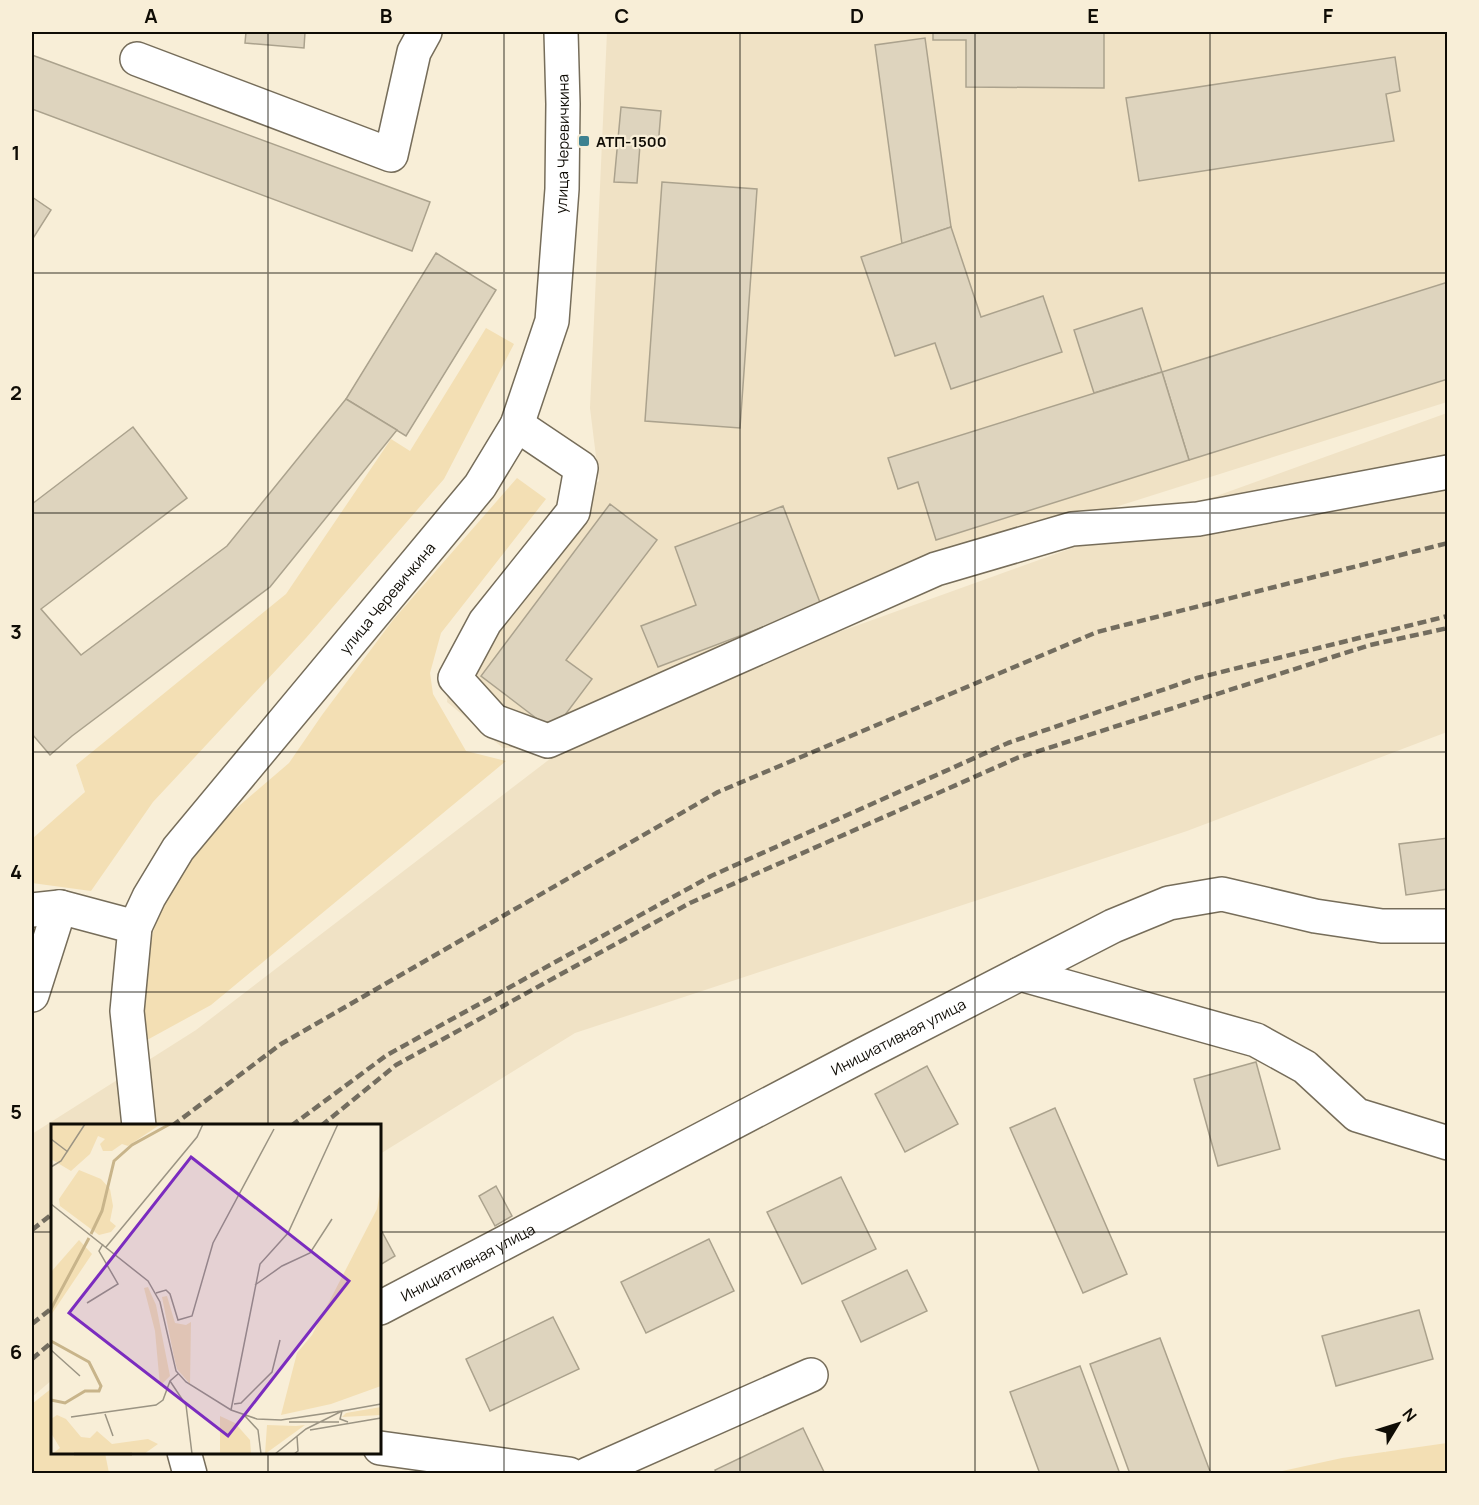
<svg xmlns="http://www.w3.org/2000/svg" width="1479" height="1505" font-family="Manrope,sans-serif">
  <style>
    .built { fill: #f0e2c5 }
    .green { fill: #f3dfb4 }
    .building { fill: #ded4be; stroke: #aba28d; stroke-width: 1.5 }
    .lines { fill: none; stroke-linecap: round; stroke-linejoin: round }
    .minor-casing { stroke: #766d5a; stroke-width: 36 }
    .minor { stroke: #fff; stroke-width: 33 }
    .rail { stroke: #736d5f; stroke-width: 4.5; stroke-dasharray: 9 4.5; stroke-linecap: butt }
    .grid { fill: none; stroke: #0f0c05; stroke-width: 1.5; stroke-opacity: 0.55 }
    .poi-dot { fill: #3d8190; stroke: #f8eed7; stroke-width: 2 }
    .labels { text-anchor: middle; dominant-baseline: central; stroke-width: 4.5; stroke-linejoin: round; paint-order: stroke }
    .poi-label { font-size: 15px; font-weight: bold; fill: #0f0c05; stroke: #f8eed7; text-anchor: start }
    .street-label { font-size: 15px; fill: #0f0c05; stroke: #f8eed7 }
    .inset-river { fill: none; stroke: #c8b48a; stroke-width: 3 }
    .inset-road { fill: none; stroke: #9b9483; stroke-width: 1.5 }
    .view { fill: #7b2cbf; fill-opacity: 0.15; stroke: #7b2cbf; stroke-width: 3 }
    .inset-edge { fill: none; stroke: #0f0c05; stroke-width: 3 }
    .neatline { fill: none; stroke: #0f0c05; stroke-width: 2 }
    .grid-label { font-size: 20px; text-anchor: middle; font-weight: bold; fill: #0f0c05 }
  </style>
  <rect width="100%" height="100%" fill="#f8eed7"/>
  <!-- built -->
  <g class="built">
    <path d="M607,32H1447V402L1008,541L557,745L503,748L447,702L451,653L562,513L599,481L590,408Z"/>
    <path d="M1447,413V732L1187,831L575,1033L380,1154V1126H52V1380L32,1397V1134L196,1030L606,716Z"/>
  </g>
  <!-- green -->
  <g class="green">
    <path d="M486,328L514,344L444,479L306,638L153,802L91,891L32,883V839L85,792L76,765L286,594L391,439L410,451Z"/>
    <path d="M517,478L546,499L441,633L430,673L433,694L466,751L506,761L211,1005L136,1046L146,954L165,896L218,824L289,763L322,715L393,620Z"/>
    <path d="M52,1388V1452L105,1453L109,1473H32V1404Z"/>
    <path d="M1447,1443V1473H1273L1342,1458Z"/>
  </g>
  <!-- building -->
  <g class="building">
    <path d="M246,32H305L304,48L245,43Z"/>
    <path d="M933,32H1104V88L966,87V40H933Z"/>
    <path d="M925,38L951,227L902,244L875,45Z"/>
    <path d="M32,55L430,202L412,251L32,109Z"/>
    <path d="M1395,57L1400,91L1386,94L1394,141L1139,181L1126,98Z"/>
    <path d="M621,107L661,111L658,147L640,145L637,183L614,182Z"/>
    <path d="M662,182L757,189L740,428L645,421Z"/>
    <path d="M32,197L51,210L32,240Z"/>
    <path d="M951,227L981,317L1043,296L1062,352L951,389L935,343L895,356L861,257Z"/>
    <path d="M436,253L496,290L406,436L346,399Z"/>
    <path d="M1448,282V379L1189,460L1162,372Z"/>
    <path d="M1142,308L1162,372L1094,393L1074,330Z"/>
    <path d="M1162,372L1189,460L936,540L918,482L898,489L888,458Z"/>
    <path d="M346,399L397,430L270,587L72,736L50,755L32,734V504L133,427L187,498L41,609L81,655L227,546Z"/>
    <path d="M610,504L657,540L566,660L592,679L553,731L481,676Z"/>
    <path d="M783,506L821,605L658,667L641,626L696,605L675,547Z"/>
    <path d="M1448,838V889L1406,895L1399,844Z"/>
    <path d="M1256,1062L1280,1149L1218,1166L1194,1079Z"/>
    <path d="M927,1066L958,1124L905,1152L875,1094Z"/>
    <path d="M1055,1108L1127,1274L1083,1293L1010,1128Z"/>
    <path d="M841,1177L876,1249L802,1284L767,1212Z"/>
    <path d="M496,1186L512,1216L495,1226L479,1196Z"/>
    <path d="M380,1228L395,1256L380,1265Z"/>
    <path d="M709,1239L734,1291L646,1333L621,1282Z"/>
    <path d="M907,1270L927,1311L861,1342L842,1301Z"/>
    <path d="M1419,1310L1433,1359L1336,1386L1322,1336Z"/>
    <path d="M553,1317L579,1369L490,1411L466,1359Z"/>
    <path d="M1160,1338L1211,1474H1130L1090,1364Z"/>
    <path d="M1080,1366L1120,1474H1040L1010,1392Z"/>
    <path d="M803,1428L825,1474H717L715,1470Z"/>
  </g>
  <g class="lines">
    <defs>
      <g id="minor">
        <path d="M137,59L391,155L414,52L425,32"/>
        <path d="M517,425L581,468L573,512L485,622L455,678L494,721L548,741L936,569L1072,529L1198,519L1448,472"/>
        <path d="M32,910L60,907L135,927"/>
        <path d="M1020,974L1256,1040L1305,1067L1357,1115L1448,1143"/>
        <path d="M32,995L60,907"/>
        <path id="s1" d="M139,1126L127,1011L135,927L149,897L178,849L480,486L517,425L552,321L562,189L563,104L561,32"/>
        <path id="s2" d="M380,1308L864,1054L1113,926L1169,903L1222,894L1315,916L1382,926H1448"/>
        <path d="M380,1448L569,1474"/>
        <path d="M184,1452L190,1474"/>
        <path d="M588,1474L811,1375"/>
      </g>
    </defs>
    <!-- minor casing -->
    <use href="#minor" class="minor-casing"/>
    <!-- minor -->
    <use href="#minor" class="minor"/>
    <!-- rail -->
    <g class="rail">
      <path d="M172,1126L281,1044L718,792L1097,632L1448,543"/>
      <path d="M291,1126L387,1055L711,876L1008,743L1197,678L1448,616"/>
      <path d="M321,1126L396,1065L690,903L1017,758L1370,645L1448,628"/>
      <path d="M32,1230L52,1214"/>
      <path d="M32,1324L52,1308"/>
      <path d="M32,1359L52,1342"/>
    </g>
  </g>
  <!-- grid -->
  <path class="grid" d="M268,32V1126M504,32V1474M740,32V1474M975,32V1474M1210,32V1474M32,273H1448M32,513H1448M32,752H1448M32,992H1448M32,1232H52M380,1232H1448M268,1452V1474"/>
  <!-- markers -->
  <rect class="poi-dot" x="578" y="135" width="12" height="12" rx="3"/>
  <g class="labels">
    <!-- poi labels -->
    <g class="poi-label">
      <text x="596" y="141">АТП-1500</text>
    </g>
    <!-- street labels -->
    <g class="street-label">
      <text stroke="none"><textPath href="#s1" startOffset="1120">улица Черевичкина</textPath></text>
      <text stroke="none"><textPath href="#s1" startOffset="616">улица Черевичкина</textPath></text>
      <text stroke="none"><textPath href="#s2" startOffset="585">Инициативная улица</textPath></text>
      <text stroke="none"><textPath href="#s2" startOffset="99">Инициативная улица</textPath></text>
    </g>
  </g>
  <!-- overview -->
  <g transform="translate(51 1124)">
    <rect width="330" height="330" fill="#f8eed7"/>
    <path d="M0,0H110L77,22L71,20L61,27H52L49,20L54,15L47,12L39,30L20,47L0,35ZM28,46L50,55L59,65L62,82L59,97L65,102L60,108L48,111L9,82L8,75ZM330,60V262L280,280L230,291L246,229L261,211L326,85ZM28,116L41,130L0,191V148ZM97,163L105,181L119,252L109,262L104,207L93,164ZM116,172L124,199L135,201L140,198L139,260L126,245L123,233L111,173ZM330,283V291L291,293L295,289ZM6,291L15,295L30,313L39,314L46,307L61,320L97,315L107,320L93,330H1L9,324L0,309V295ZM169,292L184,299L199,316L200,330H169ZM216,301L245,302L254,301L214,330Z" fill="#f3dfb4"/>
    <path class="inset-river" d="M40,110L51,87L63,37L81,21L119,0M0,185L38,114M0,217L38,238L50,262L48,267H34L14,279L0,276M23,330H81"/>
    <path class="inset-road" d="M0,15L17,28M0,43L10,37L34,0M0,80L97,157L109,178L125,247L135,258L180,286L206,295L230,296L291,287L289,295L297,298M55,123L146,13L152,0M204,161L231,142L259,129L281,95M105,169L115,166L119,170L127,196L141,192L162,119L223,5M36,179L67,160L48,127L52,120M0,226L29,252M119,257L135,281L141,330M183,280L190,279L221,248L229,216M180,286L209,140L237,109L287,0M54,290L62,312M194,292L207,306L210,330M20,293L105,281L112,276L119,257L127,250M238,298H288M259,306L330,294M224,330L255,305L291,287L330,280M243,330L247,327L246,312"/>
    <path class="view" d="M140,33L298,157L177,312L18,189Z"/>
    <rect width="330" height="330" class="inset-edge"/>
  </g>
  <!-- border -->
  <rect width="1479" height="1505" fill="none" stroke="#f8eed7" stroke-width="66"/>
  <!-- north arrow -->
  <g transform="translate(1398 1424) rotate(52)" stroke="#f8eed7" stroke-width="4.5" paint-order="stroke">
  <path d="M0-4.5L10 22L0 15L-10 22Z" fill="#0f0c05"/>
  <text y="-9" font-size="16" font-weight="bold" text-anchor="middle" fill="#0f0c05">N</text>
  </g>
  <rect x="33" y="33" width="1413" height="1439" class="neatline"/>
  <g class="grid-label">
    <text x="151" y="23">A</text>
    <text x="386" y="23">B</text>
    <text x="622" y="23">C</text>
    <text x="857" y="23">D</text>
    <text x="1093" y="23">E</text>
    <text x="1328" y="23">F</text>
    <text x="16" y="160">1</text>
    <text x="16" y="400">2</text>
    <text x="16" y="639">3</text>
    <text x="16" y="879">4</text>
    <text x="16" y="1119">5</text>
    <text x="16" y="1359">6</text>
  </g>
</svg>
